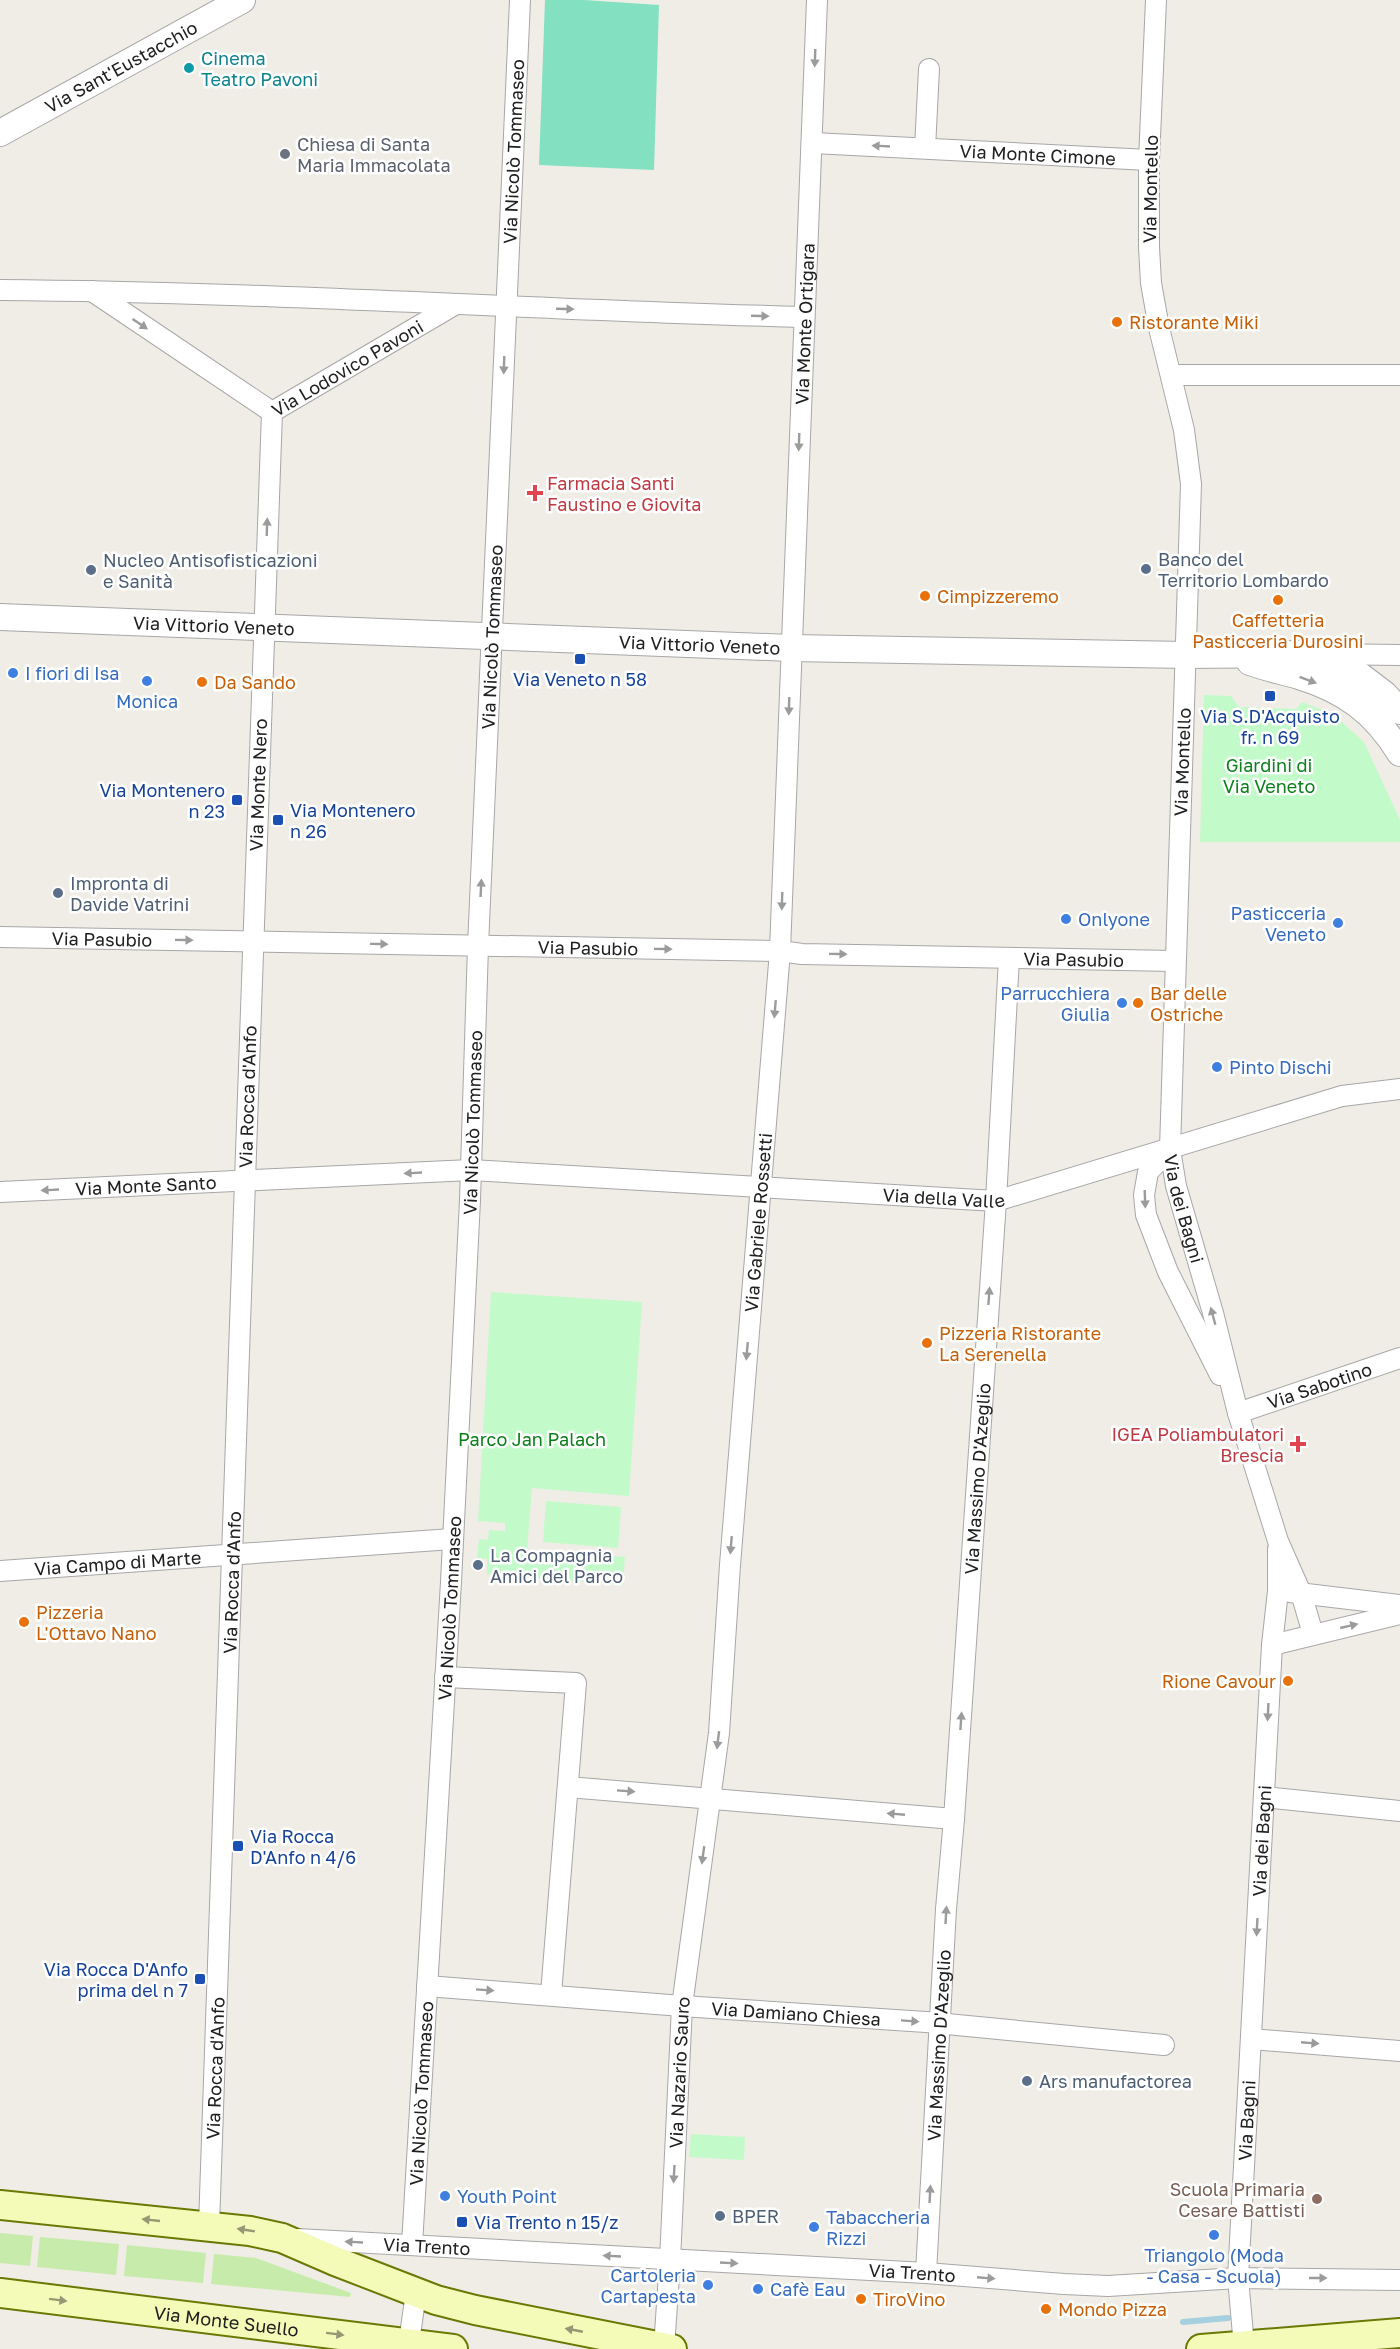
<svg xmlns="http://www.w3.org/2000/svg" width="1400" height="2349" font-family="'Golos Text',sans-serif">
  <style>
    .grass { fill: #c7ebab }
    .park { fill: #c3faca; fill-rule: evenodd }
    .pitch { fill: #83e1c1 }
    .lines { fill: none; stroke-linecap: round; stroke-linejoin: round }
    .stream { stroke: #a6cfdf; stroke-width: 6 }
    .minor-casing { stroke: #a7a7a7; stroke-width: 22 }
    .tertiary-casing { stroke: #a7a7a7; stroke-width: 28 }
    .secondary-casing { stroke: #687a03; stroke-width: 32 }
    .minor { stroke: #fff; stroke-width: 20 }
    .tertiary { stroke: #fff; stroke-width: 26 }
    .secondary { stroke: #f4fbb9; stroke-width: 28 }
    .oneway { fill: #9b9b9b }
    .oneway2 { fill: #959874 }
    .culture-dot { fill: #0f9aa8; stroke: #fff; stroke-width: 2 }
    .worship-dot { fill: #6b7280; stroke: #fff; stroke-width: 2 }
    .food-dot { fill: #e8710a; stroke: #fff; stroke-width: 2 }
    .health-dot { fill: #e0444e; stroke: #fff; stroke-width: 2 }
    .service-dot { fill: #5c6f8a; stroke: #fff; stroke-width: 2 }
    .transit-dot { fill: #1a4fb4; stroke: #fff; stroke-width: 2 }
    .shop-dot { fill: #3f7fe0; stroke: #fff; stroke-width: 2 }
    .education-dot { fill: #8d6e63; stroke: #fff; stroke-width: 2 }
    .labels { text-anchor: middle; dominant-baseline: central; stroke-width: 5; stroke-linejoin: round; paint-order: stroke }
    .culture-label { font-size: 18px; fill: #0d838f; stroke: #fff; text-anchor: start }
    .street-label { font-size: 18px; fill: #202020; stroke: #fff }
    .worship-label { font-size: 18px; fill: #5b616d; stroke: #fff; text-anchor: start }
    .food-label { font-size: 18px; fill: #c56008; stroke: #fff; text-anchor: start }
    .health-label { font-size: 18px; fill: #be3a42; stroke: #fff; text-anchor: start }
    .service-label { font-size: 18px; fill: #4e5e75; stroke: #fff; text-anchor: start }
    .shop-label { font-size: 18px; fill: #366cbe; stroke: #fff; text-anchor: start }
    .transit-label { font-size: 18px; fill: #164399; stroke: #fff; text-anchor: start }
    .park-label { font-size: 18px; fill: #0a8119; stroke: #fff }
    .education-label { font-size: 18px; fill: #785e54; stroke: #fff; text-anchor: end }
  </style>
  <rect width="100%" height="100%" fill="#f0ede6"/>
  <!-- grass -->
  <g class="grass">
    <path d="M0,2233L33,2236L30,2266L0,2263Z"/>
    <path d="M40,2237L119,2244L116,2275L37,2267Z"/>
    <path d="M127,2245L206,2253L203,2283L124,2276Z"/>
    <path d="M214,2254L256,2258L351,2293L350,2297L211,2284Z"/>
  </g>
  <!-- park -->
  <g class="park">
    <path d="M1204,695L1231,696L1239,707L1296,709L1302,702L1333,714L1364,742L1400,820V842H1200Z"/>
    <path d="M491,1292L642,1302L623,1585L487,1574V1559L477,1558L479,1539L488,1540L489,1530L505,1531V1523L478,1521ZM532,1488L629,1496L625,1557L527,1550Z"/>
    <path d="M546,1501L621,1507L618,1548L543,1542Z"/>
    <path d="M691,2134L745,2137L744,2160L689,2157Z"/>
  </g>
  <!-- pitch -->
  <path class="pitch" d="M545,0H584L659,5L654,170L539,165Z"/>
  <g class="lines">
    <!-- stream -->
    <path class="stream" d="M1183,2322L1228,2318"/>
    <defs>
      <g id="minor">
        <path id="s1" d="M1156,0L1149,160V247L1151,283L1159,328L1184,430L1191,484L1170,1149L1176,1186L1213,1313L1238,1413L1278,1541L1301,1593L1313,1634"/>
        <path id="s2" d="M813,143L1149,160"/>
        <path d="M925,148L929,69"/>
        <path d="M0,290C268,292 536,310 804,317"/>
        <path id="s3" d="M92,291L272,412L456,304"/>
        <path d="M1172,375H1400"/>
        <path d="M1319,654L1400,655"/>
        <path id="s4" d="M0,937L780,951L802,954L1174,961"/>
        <path d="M1168,1151L1148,1172L1144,1195L1146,1215L1168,1272L1220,1375"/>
        <path id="s5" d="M0,1192L471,1170L996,1201L1342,1096L1400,1089"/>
        <path id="s6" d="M1238,1413L1400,1358"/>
        <path id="s7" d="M0,1571L452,1539"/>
        <path d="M1290,1592L1400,1605"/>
        <path d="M1272,1645L1400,1614"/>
        <path d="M445,1677L576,1683L551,1994"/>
        <path d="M568,1787L954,1819"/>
        <path d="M1264,1797L1400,1811"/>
        <path id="s8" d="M427,1986L682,2006L926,2022L1164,2045"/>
        <path d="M1251,2039L1400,2051"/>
        <path id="s9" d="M209,2226C233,1621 247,1017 272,412"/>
        <path id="s10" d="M297,2239L926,2273L1064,2284L1108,2286L1238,2278L1400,2280"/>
        <path id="s11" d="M412,2245L451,1582L470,1200L478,946L520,0"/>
        <path id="s12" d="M926,2273L946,1909L954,1819L996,1201L1009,958"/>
        <path id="s13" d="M1244,2346L1238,2278L1272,1645L1278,1591V1549"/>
        <path id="s14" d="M664,2348L670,2260L682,2006L719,1733L730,1565L780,951L817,0"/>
        <path d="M408,2349L416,2293"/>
      </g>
      <g id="tertiary">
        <path id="s15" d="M0,133L242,0"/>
        <path id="s16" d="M0,617L791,648L1186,655L1314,654L1359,675L1384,694L1400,711"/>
        <path d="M1250,662C1266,668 1282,671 1299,676C1345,690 1375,712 1400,753"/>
      </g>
      <g id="secondary">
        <path d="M0,2205L250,2231L282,2238L335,2261L436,2300L475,2310L672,2349"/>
        <path id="s17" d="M0,2293L453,2349"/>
        <path d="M1201,2349L1400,2333"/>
      </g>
    </defs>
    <!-- minor casing -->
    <use href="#minor" class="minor-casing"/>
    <!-- tertiary casing -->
    <use href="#tertiary" class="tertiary-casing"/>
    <!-- secondary casing -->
    <use href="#secondary" class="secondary-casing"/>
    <!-- minor -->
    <use href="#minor" class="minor"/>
    <!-- tertiary -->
    <use href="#tertiary" class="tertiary"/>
    <!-- secondary -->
    <use href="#secondary" class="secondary"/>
  </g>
  <!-- one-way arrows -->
  <defs><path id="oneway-solid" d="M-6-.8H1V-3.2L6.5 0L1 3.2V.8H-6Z" transform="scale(1.5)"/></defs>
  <g class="oneway">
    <use href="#oneway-solid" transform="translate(815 58) rotate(92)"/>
    <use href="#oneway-solid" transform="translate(881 146) rotate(-177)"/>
    <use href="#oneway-solid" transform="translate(565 309) rotate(2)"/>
    <use href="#oneway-solid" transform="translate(760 316) rotate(2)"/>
    <use href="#oneway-solid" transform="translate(140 324) rotate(34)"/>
    <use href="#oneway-solid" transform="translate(504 365) rotate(92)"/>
    <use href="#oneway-solid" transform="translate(799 442) rotate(92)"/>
    <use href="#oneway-solid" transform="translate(267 527) rotate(-88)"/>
    <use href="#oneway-solid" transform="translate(1308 680) rotate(21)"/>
    <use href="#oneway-solid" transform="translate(789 706) rotate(92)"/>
    <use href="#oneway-solid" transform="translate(481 888) rotate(-87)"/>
    <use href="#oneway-solid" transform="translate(782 901) rotate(92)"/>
    <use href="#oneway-solid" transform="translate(184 940) rotate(1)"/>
    <use href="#oneway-solid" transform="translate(379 944) rotate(1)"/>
    <use href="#oneway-solid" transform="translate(663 949) rotate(1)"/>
    <use href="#oneway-solid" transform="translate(838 954) rotate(1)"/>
    <use href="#oneway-solid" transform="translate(775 1009) rotate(95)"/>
    <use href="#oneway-solid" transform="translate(413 1173) rotate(177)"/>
    <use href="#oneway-solid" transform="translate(50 1190) rotate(177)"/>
    <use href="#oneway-solid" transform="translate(1145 1199) rotate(88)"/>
    <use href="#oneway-solid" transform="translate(989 1296) rotate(-86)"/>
    <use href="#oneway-solid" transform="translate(1213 1316) rotate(-105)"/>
    <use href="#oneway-solid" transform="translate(747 1351) rotate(95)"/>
    <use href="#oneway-solid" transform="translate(731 1545) rotate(95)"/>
    <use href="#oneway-solid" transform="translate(1349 1626) rotate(-13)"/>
    <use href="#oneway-solid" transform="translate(1268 1712) rotate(93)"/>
    <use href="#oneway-solid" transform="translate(961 1721) rotate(-86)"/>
    <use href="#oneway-solid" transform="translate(718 1740) rotate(97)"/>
    <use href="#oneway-solid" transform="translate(626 1791) rotate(4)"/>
    <use href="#oneway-solid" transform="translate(896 1814) rotate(-175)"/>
    <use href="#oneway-solid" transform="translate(703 1855) rotate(98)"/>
    <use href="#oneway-solid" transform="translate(946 1915) rotate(-87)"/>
    <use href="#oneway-solid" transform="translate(1257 1927) rotate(93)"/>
    <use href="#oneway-solid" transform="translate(485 1990) rotate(4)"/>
    <use href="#oneway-solid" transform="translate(910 2021) rotate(4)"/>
    <use href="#oneway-solid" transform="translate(1310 2043) rotate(5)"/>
    <use href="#oneway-solid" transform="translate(674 2174) rotate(93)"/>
    <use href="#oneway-solid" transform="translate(930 2194) rotate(-87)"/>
    <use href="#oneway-solid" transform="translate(354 2242) rotate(-177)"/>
    <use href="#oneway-solid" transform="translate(612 2256) rotate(-177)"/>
    <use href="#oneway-solid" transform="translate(729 2263) rotate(3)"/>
    <use href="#oneway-solid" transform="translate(986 2278) rotate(5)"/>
    <use href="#oneway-solid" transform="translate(1318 2278)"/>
  </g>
  <g class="oneway2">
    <use href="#oneway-solid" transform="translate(151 2220) rotate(-174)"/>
    <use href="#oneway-solid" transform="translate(246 2230) rotate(-171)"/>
    <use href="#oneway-solid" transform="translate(58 2300) rotate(7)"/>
    <use href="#oneway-solid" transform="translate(574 2330) rotate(-169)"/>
    <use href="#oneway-solid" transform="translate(335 2334) rotate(7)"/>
  </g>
  <!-- markers -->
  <circle class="culture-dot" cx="189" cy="68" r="6"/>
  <circle class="worship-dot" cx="285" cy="154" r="6"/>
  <g class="food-dot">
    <circle cx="1117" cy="322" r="6"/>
    <circle cx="925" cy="596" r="6"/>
    <circle cx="1278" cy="600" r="6"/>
    <circle cx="202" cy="682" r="6"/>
    <circle cx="1138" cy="1003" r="6"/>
    <circle cx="927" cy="1343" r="6"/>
    <circle cx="24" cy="1622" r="6"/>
    <circle cx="1288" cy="1681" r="6"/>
    <circle cx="861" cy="2299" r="6"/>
    <circle cx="1046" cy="2309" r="6"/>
  </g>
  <g class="health-dot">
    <path d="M532 484h6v6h6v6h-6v6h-6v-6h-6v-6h6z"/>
    <path d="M1295 1435h6v6h6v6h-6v6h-6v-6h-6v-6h6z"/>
  </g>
  <g class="service-dot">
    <circle cx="1146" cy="569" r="6"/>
    <circle cx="91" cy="570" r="6"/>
    <circle cx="58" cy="893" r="6"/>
    <circle cx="478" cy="1565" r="6"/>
    <circle cx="1027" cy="2081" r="6"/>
    <circle cx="720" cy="2216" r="6"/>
  </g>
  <g class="transit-dot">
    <rect x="574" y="653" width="12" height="12" rx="3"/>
    <rect x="1264" y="690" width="12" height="12" rx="3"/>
    <rect x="231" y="794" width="12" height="12" rx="3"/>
    <rect x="272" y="814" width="12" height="12" rx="3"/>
    <rect x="232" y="1840" width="12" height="12" rx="3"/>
    <rect x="194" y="1973" width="12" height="12" rx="3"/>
    <rect x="456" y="2216" width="12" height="12" rx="3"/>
  </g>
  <g class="shop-dot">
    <circle cx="13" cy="673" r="6"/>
    <circle cx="147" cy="681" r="6"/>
    <circle cx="1066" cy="919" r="6"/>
    <circle cx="1338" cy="923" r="6"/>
    <circle cx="1122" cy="1003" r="6"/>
    <circle cx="1217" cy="1067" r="6"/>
    <circle cx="445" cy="2196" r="6"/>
    <circle cx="814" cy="2227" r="6"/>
    <circle cx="1214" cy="2235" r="6"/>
    <circle cx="708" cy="2285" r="6"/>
    <circle cx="758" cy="2289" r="6"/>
  </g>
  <circle class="education-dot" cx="1317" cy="2199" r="6"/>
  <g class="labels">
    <!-- culture labels -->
    <g class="culture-label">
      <text x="201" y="58">Cinema<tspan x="201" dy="21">Teatro Pavoni</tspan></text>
    </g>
    <!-- street labels -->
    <g class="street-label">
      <text stroke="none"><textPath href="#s15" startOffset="138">Via Sant'Eustacchio</textPath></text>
      <text stroke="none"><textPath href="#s11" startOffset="2096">Via Nicolò Tommaseo</textPath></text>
      <text stroke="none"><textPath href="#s2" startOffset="225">Via Monte Cimone</textPath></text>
      <text transform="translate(1150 189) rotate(-89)">Via Montello</text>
      <text stroke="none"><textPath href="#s14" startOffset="2030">Via Monte Ortigara</textPath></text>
      <text stroke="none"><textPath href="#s3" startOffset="304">Via Lodovico Pavoni</textPath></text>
      <text stroke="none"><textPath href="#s16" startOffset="214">Via Vittorio Veneto</textPath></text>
      <text stroke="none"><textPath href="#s11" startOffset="1610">Via Nicolò Tommaseo</textPath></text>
      <text stroke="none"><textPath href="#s16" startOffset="700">Via Vittorio Veneto</textPath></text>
      <text transform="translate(1182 762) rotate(-88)">Via Montello</text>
      <text stroke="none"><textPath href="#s9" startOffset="1442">Via Monte Nero</textPath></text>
      <text stroke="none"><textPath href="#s4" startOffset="102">Via Pasubio</textPath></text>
      <text stroke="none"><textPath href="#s4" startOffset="588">Via Pasubio</textPath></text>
      <text stroke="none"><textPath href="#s4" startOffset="1074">Via Pasubio</textPath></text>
      <text stroke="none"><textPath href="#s9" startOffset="1130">Via Rocca d'Anfo</textPath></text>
      <text stroke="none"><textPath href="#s11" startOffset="1124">Via Nicolò Tommaseo</textPath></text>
      <text stroke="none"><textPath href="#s5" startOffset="146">Via Monte Santo</textPath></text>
      <text stroke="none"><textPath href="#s5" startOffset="945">Via della Valle</textPath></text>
      <text stroke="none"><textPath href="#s1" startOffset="1215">Via dei Bagni</textPath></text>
      <text stroke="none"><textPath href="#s14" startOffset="1130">Via Gabriele Rossetti</textPath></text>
      <text stroke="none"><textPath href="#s6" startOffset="86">Via Sabotino</textPath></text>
      <text stroke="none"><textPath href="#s12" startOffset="796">Via Massimo D'Azeglio</textPath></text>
      <text stroke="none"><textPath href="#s7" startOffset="118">Via Campo di Marte</textPath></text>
      <text stroke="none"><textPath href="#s9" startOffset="644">Via Rocca d'Anfo</textPath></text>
      <text stroke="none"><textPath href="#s11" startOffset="638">Via Nicolò Tommaseo</textPath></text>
      <text stroke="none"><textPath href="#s13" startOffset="506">Via dei Bagni</textPath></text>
      <text stroke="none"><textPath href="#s8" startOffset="370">Via Damiano Chiesa</textPath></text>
      <text stroke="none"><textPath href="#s12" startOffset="228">Via Massimo D'Azeglio</textPath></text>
      <text stroke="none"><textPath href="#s9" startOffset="158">Via Rocca d'Anfo</textPath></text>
      <text stroke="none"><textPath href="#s14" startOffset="276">Via Nazario Sauro</textPath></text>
      <text stroke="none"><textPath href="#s11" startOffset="152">Via Nicolò Tommaseo</textPath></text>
      <text stroke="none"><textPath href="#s13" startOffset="226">Via Bagni</textPath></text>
      <text stroke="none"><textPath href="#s10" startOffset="130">Via Trento</textPath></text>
      <text stroke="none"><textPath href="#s10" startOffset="616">Via Trento</textPath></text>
      <text stroke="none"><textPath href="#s17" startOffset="228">Via Monte Suello</textPath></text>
    </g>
    <!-- worship labels -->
    <g class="worship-label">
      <text x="297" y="144">Chiesa di Santa<tspan x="297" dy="21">Maria Immacolata</tspan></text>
    </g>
    <!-- food labels -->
    <g class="food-label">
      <text x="1129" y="322">Ristorante Miki</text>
      <text x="937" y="596">Cimpizzeremo</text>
      <text x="1278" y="620" text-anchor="middle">Caffetteria<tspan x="1278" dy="21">Pasticceria Durosini</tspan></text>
      <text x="214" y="682">Da Sando</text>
      <text x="1150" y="993">Bar delle<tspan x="1150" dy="21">Ostriche</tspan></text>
      <text x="939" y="1333">Pizzeria Ristorante<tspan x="939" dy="21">La Serenella</tspan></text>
      <text x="36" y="1612">Pizzeria<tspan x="36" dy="21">L'Ottavo Nano</tspan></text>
      <text x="1276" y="1681" text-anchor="end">Rione Cavour</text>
      <text x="873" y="2299">TiroVino</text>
      <text x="1058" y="2309">Mondo Pizza</text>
    </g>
    <!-- health labels -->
    <g class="health-label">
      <text x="547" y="483">Farmacia Santi<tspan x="547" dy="21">Faustino e Giovita</tspan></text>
      <text x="1284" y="1434" text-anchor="end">IGEA Poliambulatori<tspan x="1284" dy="21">Brescia</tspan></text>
    </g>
    <!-- service labels -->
    <g class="service-label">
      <text x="1158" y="559">Banco del<tspan x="1158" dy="21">Territorio Lombardo</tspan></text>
      <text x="103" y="560">Nucleo Antisofisticazioni<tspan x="103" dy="21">e Sanità</tspan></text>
      <text x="70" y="883">Impronta di<tspan x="70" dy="21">Davide Vatrini</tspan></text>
      <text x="490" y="1555">La Compagnia<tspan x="490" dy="21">Amici del Parco</tspan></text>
      <text x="1039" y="2081">Ars manufactorea</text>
      <text x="732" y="2216">BPER</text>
    </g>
    <!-- shop labels -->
    <g class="shop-label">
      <text x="25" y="673">I fiori di Isa</text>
      <text x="147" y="701" text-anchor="middle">Monica</text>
      <text x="1326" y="913" text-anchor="end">Pasticceria<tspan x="1326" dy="21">Veneto</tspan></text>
      <text x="1078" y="919">Onlyone</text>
      <text x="1110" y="993" text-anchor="end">Parrucchiera<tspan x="1110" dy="21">Giulia</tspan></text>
      <text x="1229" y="1067">Pinto Dischi</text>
      <text x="457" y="2196">Youth Point</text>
      <text x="826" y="2217">Tabaccheria<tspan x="826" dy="21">Rizzi</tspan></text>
      <text x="1214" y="2255" text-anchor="middle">Triangolo (Moda<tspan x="1214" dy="21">- Casa - Scuola)</tspan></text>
      <text x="696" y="2275" text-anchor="end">Cartoleria<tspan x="696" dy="21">Cartapesta</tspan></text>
      <text x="770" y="2289">Cafè Eau</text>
    </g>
    <!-- transit labels -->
    <g class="transit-label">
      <text x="580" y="679" text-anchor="middle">Via Veneto n 58</text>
      <text x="1270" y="716" text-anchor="middle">Via S.D'Acquisto<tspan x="1270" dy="21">fr. n 69</tspan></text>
      <text x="225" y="790" text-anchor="end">Via Montenero<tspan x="225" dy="21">n 23</tspan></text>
      <text x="290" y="810">Via Montenero<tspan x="290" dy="21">n 26</tspan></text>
      <text x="250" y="1836">Via Rocca<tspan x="250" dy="21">D'Anfo n 4/6</tspan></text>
      <text x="188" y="1969" text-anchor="end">Via Rocca D'Anfo<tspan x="188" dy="21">prima del n 7</tspan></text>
      <text x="474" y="2222">Via Trento n 15/z</text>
    </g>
    <!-- park labels -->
    <g class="park-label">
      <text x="1269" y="765">Giardini di<tspan x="1269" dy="21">Via Veneto</tspan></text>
      <text x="532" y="1439">Parco Jan Palach</text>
    </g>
    <!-- education labels -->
    <g class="education-label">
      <text x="1305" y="2189">Scuola Primaria<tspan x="1305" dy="21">Cesare Battisti</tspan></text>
    </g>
  </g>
</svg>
